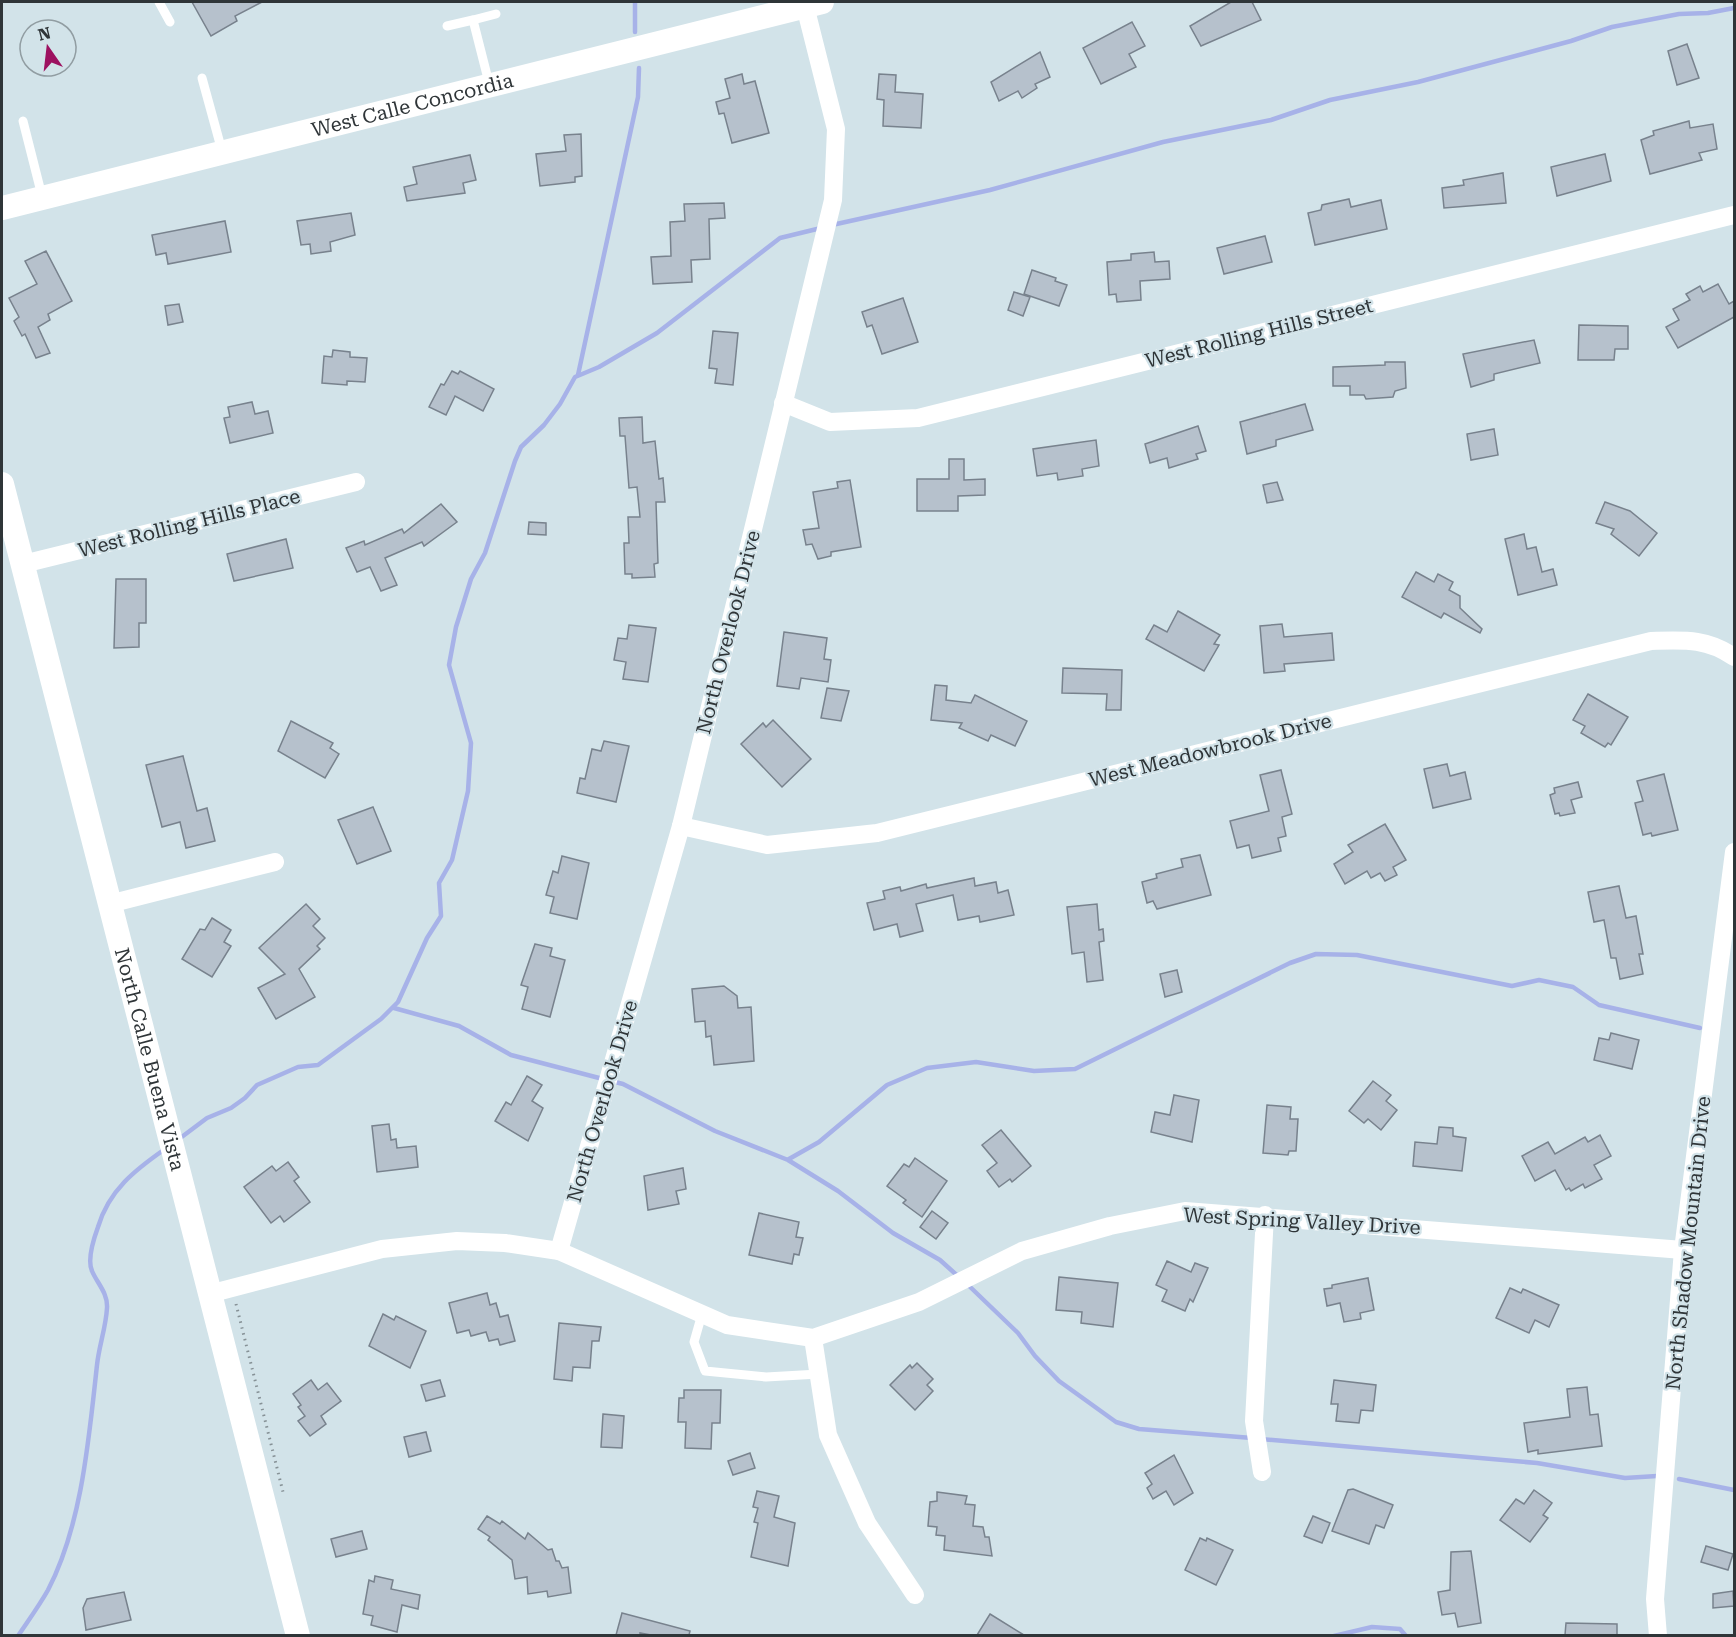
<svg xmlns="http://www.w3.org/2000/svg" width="1736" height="1637" font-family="'Roboto Serif',serif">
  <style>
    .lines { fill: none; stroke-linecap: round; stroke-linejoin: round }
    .stream { stroke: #a7b2e8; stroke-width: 4.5 }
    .building { fill: #b6c1cc; stroke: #78828d; stroke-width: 1.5 }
    .path { stroke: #869196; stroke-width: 3; stroke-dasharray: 1.5 4.5; stroke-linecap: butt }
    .lane { stroke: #fff; stroke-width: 9 }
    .street { stroke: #fff; stroke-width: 18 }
    .secondary { stroke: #fff; stroke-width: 24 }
    .labels { text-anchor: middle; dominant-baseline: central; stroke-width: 4.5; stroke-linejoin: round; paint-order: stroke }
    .street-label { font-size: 20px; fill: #2f3538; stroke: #d2e3e9 }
  </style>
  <rect width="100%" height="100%" fill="#d2e3e9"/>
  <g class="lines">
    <!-- stream -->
    <g class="stream">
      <path d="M635,2V32"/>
      <path d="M832,225L990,190L1163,142L1271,120L1330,100L1418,82L1571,41L1612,27L1679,14L1708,13L1734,8"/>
      <path d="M578,375L638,97L639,68"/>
      <path d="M394,1008L459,1026L511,1055L603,1079"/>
      <path d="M611,1081L623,1084L715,1131L788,1160L838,1191L893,1233L940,1260L960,1278"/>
      <path d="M179,1139L207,1118L231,1108L245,1098L257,1085L298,1067L318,1065L381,1019L398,1002L427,938L441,916L439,883L452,860L468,791L471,743L449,665L456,627L471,579L485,553L515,461L521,447L544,425L560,404L575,377L599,367L657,333L780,238L821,228"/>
      <path d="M789,1159L819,1142L887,1085L927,1068L976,1062L1034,1071L1075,1069L1290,963L1316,954L1357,955L1512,986L1539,980L1573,987L1599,1005L1700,1028"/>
      <path d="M966,1283L1018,1333L1035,1356L1059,1381L1116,1422L1139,1429L1252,1438"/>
      <path d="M1260,1439L1537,1463L1625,1478L1657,1476"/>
      <path d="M1679,1479L1734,1490"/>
      <path d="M18,1636C28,1621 39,1606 48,1590C82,1525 89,1437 97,1365C99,1346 106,1327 107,1308C108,1293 97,1283 92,1271C87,1260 94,1238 98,1227C109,1190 135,1170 165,1149"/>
      <path d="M1334,1636L1372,1627L1400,1629L1406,1636"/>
    </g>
  </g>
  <!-- building -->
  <g class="building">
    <path d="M192,2H262L235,16L237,21L211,36Z"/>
    <path d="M1231,2H1252L1261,20L1201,46L1190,26Z"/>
    <path d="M1132,22L1145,46L1129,54L1136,67L1101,84L1083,48Z"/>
    <path d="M1687,44L1699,78L1677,85L1668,51Z"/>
    <path d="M1040,52L1050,77L1035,84L1037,88L1022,98L1018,91L999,101L991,82Z"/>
    <path d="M742,74L744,84L755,81L769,133L732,143L724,113L719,114L716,102L730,98L725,79Z"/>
    <path d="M879,74L896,75L895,92L923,94L921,128L883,126L884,100L877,99Z"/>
    <path d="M1689,121L1690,128L1713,124L1717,149L1699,153L1702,160L1650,174L1641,140L1654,135L1653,131Z"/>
    <path d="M581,134L582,176L575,177V182L540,186L536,154L566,151L564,135Z"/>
    <path d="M1605,154L1611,181L1557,196L1551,167Z"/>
    <path d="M470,155L476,180L463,183L465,193L407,201L404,187L417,184L413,167Z"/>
    <path d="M1503,173L1506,203L1444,208L1442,188L1464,185L1463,180Z"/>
    <path d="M1349,199L1351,207L1381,200L1387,229L1315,245L1308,213L1321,210L1322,205Z"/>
    <path d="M724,203L725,218L709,219L710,259L691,260L692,282L653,284L651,257L671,256L670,222L685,221L684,204Z"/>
    <path d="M351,213L355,235L330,242L331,251L311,254L310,244L301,245L297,221Z"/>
    <path d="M225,221L231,252L168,264L166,253L156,255L152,235Z"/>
    <path d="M1265,236L1272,262L1224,274L1217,248Z"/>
    <path d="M46,251L72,301L48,314L50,320L38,327L50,353L36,358L25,334L22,336L14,321L19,317L9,298L37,284L25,261Z"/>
    <path d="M1154,252L1155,262L1169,261L1170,279L1140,281L1141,300L1117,302L1116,294L1109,295L1107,262L1131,260V254Z"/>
    <path d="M1032,270L1056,278L1055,281L1067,285L1059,306L1024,294Z"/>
    <path d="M1718,284L1729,304L1734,301V317L1678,348L1666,327L1679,320L1673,309L1690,300L1686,294L1700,286L1703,292Z"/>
    <path d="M1014,292L1030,297L1023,316L1008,310Z"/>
    <path d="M903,298L918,342L882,354L872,325L867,327L862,312Z"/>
    <path d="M179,304L183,322L168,325L165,306Z"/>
    <path d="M1579,325L1628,326V349H1615L1614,360H1578Z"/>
    <path d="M713,331L738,333L733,385L715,383L717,369L709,368Z"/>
    <path d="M1534,340L1540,363L1494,374V380L1471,387L1463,354Z"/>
    <path d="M333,350L350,352V357L367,358L365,382L347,381V385L322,383L324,356L332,357Z"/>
    <path d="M1385,362H1405L1406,388L1395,391L1393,397L1366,399L1364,395H1350V386H1333V367L1385,365Z"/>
    <path d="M452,371L458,374L460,371L494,389L483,411L455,396L446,415L429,407L441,384L444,385Z"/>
    <path d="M252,402L255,414L268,411L273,433L230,443L224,418L230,417L228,407Z"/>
    <path d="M1305,404L1313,430L1276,440V446L1247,454L1240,422Z"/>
    <path d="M642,417L643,443L655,441L659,479L663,478L665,502H656L658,563L654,564L655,577L632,578V574H625L624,543H629L628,517H640L637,487L629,488L625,436H620L619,418Z"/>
    <path d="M1198,426L1206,451L1196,454L1198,459L1169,468L1167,458L1150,463L1145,444Z"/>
    <path d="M1494,429L1498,455L1471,460L1467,434Z"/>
    <path d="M1096,440L1099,466L1082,469L1083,476L1058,480L1057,473L1037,476L1033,449Z"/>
    <path d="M949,459H964V480L985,479V495L958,496V511H917V479H949Z"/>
    <path d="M850,480L861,547L831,552V556L818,559L812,544L806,545L803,530L819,528L813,492L838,488L837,482Z"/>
    <path d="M1277,482L1283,500L1267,503L1263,485Z"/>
    <path d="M1605,502L1630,511L1657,533L1639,556L1611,534L1614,529L1596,523Z"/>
    <path d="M441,504L457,522L424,546L422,542L385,558L397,585L381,591L370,567L357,572L346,548L364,541L365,545L402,529L404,533Z"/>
    <path d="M529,522L546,523V535L528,534Z"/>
    <path d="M1524,534L1527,549L1536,547L1542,572L1553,569L1557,585L1518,595L1505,539Z"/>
    <path d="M286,539L293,568L234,581L227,554Z"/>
    <path d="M1416,572L1434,582L1438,574L1453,582L1449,590L1460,596V608L1482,629L1480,633L1444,613L1441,618L1402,597Z"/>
    <path d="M116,579H146V623H139V647L114,648Z"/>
    <path d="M1178,611L1220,635L1214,644L1219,645L1204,671L1146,639L1154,625L1167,632Z"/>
    <path d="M1282,624L1284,637L1332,633L1334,660L1284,664L1285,671L1264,673L1260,626Z"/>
    <path d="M629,625L656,628L648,682L623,679L626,662L614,660L618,638L627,639Z"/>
    <path d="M784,632L827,638L824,659L831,660L828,682L801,678L799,689L777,686Z"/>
    <path d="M1063,668L1122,670L1121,710H1106L1107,694L1062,693Z"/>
    <path d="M935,685L947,686L946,700L971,703L975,695L1027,721L1015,746L991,735L988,741L959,728L962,723L931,720Z"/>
    <path d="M827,688L849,691L841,721L821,718Z"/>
    <path d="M1588,694L1628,717L1611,745L1608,743L1605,747L1581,733L1585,726L1573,720Z"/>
    <path d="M773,720L811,759L782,787L741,744L763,723L766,727Z"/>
    <path d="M291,721L333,743L330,748L339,754L325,778L278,751Z"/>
    <path d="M604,741L629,746L616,802L577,793L580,778L585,779L592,749L601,751Z"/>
    <path d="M183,756L197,811L207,808L215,841L186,848L180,822L162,827L146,765Z"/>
    <path d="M1447,764L1450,776L1465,772L1471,799L1433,808L1424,769Z"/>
    <path d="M1281,770L1292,814L1282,817L1286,836L1278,838L1281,851L1252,858L1249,845L1237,848L1230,821L1269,811L1260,775Z"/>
    <path d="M1664,774L1678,830L1652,836L1651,833L1643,835L1635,803L1643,801L1637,781Z"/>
    <path d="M1578,782L1582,797L1571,800L1575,813L1560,816L1559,813L1555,814L1550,795L1555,793L1554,788Z"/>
    <path d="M373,807L391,851L357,864L338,820Z"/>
    <path d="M1385,824L1406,860L1393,867L1397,875L1385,881L1380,873L1371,878L1367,871L1345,884L1334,864L1353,852L1348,845Z"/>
    <path d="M1200,855L1211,895L1157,909L1153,901L1147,903L1142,882L1157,878L1156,874L1183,867L1181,859Z"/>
    <path d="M562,856L589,863L577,919L550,913L554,897L546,895L553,871L558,873Z"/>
    <path d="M974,878L975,886L996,882L998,893L1008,890L1014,915L980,922L979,916L958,920L953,895L916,904L923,931L900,937L897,924L874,930L867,903L885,899L883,891L900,887L901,891L926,884L927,888Z"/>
    <path d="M1619,886L1626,918L1636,916L1643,954H1639L1643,974L1620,979L1616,958H1611L1604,920L1594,922L1588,892Z"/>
    <path d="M306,904L320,919L313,926L325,938L317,946L320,949L299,969L315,997L276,1019L258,988L285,974L259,948Z"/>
    <path d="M1097,904L1099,930L1103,929L1104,941L1099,942L1103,980L1087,982L1084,952L1072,954L1067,907Z"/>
    <path d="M212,918L231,930L224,942L231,946L212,977L182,959L200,929L205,930Z"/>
    <path d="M535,944L552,948L550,956L565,960L550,1017L522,1009L528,987L521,985Z"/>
    <path d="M1177,970L1182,992L1165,997L1160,974Z"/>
    <path d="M724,986L737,996L738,1008L751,1007L754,1061L714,1065L711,1036L706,1037L705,1021L695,1022L692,989Z"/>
    <path d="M1611,1033L1639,1040L1632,1069L1594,1060L1599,1038L1609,1040Z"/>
    <path d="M527,1076L542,1085L532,1101L543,1108L528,1141L495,1121L506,1102L511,1105Z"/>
    <path d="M1373,1081L1391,1095L1386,1101L1397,1110L1381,1130L1368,1119L1364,1123L1349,1111Z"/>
    <path d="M1174,1095L1199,1100L1192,1142L1151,1132L1155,1112L1170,1115Z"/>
    <path d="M1267,1105L1291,1107L1290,1119H1298L1296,1151H1289L1288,1155L1263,1153Z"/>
    <path d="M389,1124L391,1140L396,1139L397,1148L416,1146L418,1167L377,1172L372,1126Z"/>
    <path d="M1439,1127L1453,1128V1136L1466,1138L1462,1171L1413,1166L1415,1142L1437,1144Z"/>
    <path d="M1001,1130L1031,1166L1012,1182L1010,1179L999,1187L987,1171L997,1163L982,1145Z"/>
    <path d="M1600,1135L1611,1156L1594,1165L1602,1179L1585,1188L1583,1184L1571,1191L1569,1188L1566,1190L1555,1170L1535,1181L1522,1156L1548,1142L1555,1154L1585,1137L1588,1142Z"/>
    <path d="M915,1158L947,1181L922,1217L903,1203L906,1200L887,1186L904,1164L909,1167Z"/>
    <path d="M288,1162L299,1177L294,1181L310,1202L284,1222L280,1216L271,1223L244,1187L272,1166L276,1171Z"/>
    <path d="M683,1168L686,1189L676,1191L679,1204L648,1210L644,1176Z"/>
    <path d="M932,1211L948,1223L936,1239L920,1227Z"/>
    <path d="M759,1213L799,1222L796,1237L803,1238L799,1255L794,1254L792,1264L749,1255Z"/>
    <path d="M1167,1261L1191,1272L1195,1263L1208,1268L1193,1302L1190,1299L1185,1311L1162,1301L1167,1290L1156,1285Z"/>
    <path d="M1059,1277L1118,1283L1113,1327L1081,1323L1082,1312L1056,1310Z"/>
    <path d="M1368,1278L1374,1310L1360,1313L1361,1319L1344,1322L1340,1303L1327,1306L1324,1289L1332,1288V1285Z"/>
    <path d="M1510,1288L1521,1293L1523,1289L1559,1305L1549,1327L1535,1320L1529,1333L1496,1318Z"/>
    <path d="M487,1293L490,1305L496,1303L500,1317L508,1315L515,1341L500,1345L498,1339L489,1341L486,1332L471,1336L469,1330L457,1333L449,1303Z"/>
    <path d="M383,1314L394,1320L396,1316L426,1331L410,1368L369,1346Z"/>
    <path d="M559,1323L601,1327L599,1341H592L590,1368L573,1367L572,1381L554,1379Z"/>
    <path d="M917,1363L933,1379L927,1385L933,1391L915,1410L890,1385L910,1365L912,1368Z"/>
    <path d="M311,1380L318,1390L327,1383L341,1401L321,1416L326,1424L310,1436L298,1421L305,1416L298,1407L301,1405L293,1394Z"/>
    <path d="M440,1380L445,1396L426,1401L421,1385Z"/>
    <path d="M1334,1380L1376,1385L1373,1411L1361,1410L1359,1423L1336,1421L1338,1404H1331Z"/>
    <path d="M1587,1387L1590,1415L1598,1414L1602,1446L1538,1454V1450L1528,1452L1524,1423L1570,1417L1567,1389Z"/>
    <path d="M684,1390H721L720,1423H712L711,1449L685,1448L686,1422H678L679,1398H684Z"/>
    <path d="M603,1414L624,1416L622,1448L601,1447Z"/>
    <path d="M426,1432L431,1451L409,1457L404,1437Z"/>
    <path d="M750,1453L755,1468L733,1475L728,1461Z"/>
    <path d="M1174,1455L1193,1493L1174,1505L1166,1491L1153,1499L1147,1488L1152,1484L1145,1473Z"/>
    <path d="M1353,1489L1393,1505L1384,1528L1376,1525L1369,1544L1332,1531L1348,1490Z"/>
    <path d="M1534,1490L1552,1503L1543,1515L1548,1518L1530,1542L1500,1520L1516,1499L1524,1504Z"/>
    <path d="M757,1491L779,1496L774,1517L795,1523L788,1566L751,1557L758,1523L754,1522L758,1508L753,1507Z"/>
    <path d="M937,1492L967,1496L965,1504L975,1505L973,1526L983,1527L985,1537H989L992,1556L944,1550L945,1536L936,1535L937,1527L928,1526L930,1502L937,1501Z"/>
    <path d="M487,1516L500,1524L502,1521L525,1539L528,1533L548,1550L552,1549L556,1561H559L562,1568L568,1567L571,1593L548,1597L547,1591L528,1594L527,1577L515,1579L512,1560L488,1540L490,1537L478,1529Z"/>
    <path d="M1313,1516L1330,1523L1322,1543L1304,1536Z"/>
    <path d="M362,1531L367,1549L336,1557L331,1539Z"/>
    <path d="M1200,1538L1206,1541L1207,1538L1233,1550L1216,1585L1185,1570Z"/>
    <path d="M1706,1546L1733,1554L1728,1570L1701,1562Z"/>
    <path d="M1471,1551L1481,1623L1458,1627L1455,1613L1442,1615L1438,1592L1450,1590L1451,1552Z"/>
    <path d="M375,1576L393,1580L391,1589L420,1595L418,1609L402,1605L397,1632L371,1625L373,1616L363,1614L369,1580L374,1582Z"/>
    <path d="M1733,1591L1734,1606L1713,1608V1594Z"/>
    <path d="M124,1592L131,1620L86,1630L83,1608L87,1599Z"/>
    <path d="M622,1613L690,1631L689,1635H651L640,1633V1635H616Z"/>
    <path d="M990,1614L1024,1635H977Z"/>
    <path d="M1566,1623L1617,1624V1635H1565Z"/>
  </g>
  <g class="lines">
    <!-- path -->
    <path class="path" d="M236,1304L284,1496"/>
    <!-- lane -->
    <g class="lane">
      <path d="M159,2L170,22"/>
      <path d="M473,20L496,14"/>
      <path d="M447,26L473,20L489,83"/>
      <path d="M202,78L222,151"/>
      <path d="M23,121L42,196"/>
      <path d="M702,1314L694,1342L705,1371L766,1377L819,1374"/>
    </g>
    <!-- street -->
    <g class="street">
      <path d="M783,403L830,422L918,418L1734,215"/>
      <path d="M23,564L356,482"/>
      <path d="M681,826L767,845L877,833L1651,641C1684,640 1707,638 1734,657"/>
      <path d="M109,904L275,862"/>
      <path d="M559,1251L681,826L833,200L836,129L805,6"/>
      <path d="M209,1294L382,1249L457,1241L505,1243L559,1251L727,1325L813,1338L919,1302L1022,1251L1110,1226L1185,1211L1683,1250"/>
      <path d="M813,1338L828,1435L867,1523L915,1595"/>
      <path d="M1262,1472L1254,1421L1265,1215"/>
      <path d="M1658,1636L1655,1599L1683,1250L1734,852"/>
    </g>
    <!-- secondary -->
    <g class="secondary">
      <path id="s1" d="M2,208L822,2"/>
      <path id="s2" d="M2,484L298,1636"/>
    </g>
  </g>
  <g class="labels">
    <!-- street labels -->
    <g class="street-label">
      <text stroke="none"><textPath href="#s1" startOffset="423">West Calle Concordia</textPath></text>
      <text transform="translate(1259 333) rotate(-14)">West Rolling Hills Street</text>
      <text transform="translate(189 523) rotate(-14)">West Rolling Hills Place</text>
      <text transform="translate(728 632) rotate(-76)">North Overlook Drive</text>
      <text transform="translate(1210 750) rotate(-14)">West Meadowbrook Drive</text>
      <text stroke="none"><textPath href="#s2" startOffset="594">North Calle Buena Vista</textPath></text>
      <text transform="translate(602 1101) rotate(-74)">North Overlook Drive</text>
      <text transform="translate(1302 1221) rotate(3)">West Spring Valley Drive</text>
      <text transform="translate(1688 1243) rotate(-84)">North Shadow Mountain Drive</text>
    </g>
  </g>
  <!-- border -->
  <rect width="1736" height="1637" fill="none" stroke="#2f3538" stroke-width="6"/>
  <!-- north arrow -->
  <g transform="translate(48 48) rotate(346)"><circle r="28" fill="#d2e3e9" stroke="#919da2" stroke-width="1.5"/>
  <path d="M0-4.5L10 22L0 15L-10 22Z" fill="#9d1160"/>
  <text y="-9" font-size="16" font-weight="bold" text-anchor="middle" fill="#2f3538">N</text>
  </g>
</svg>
